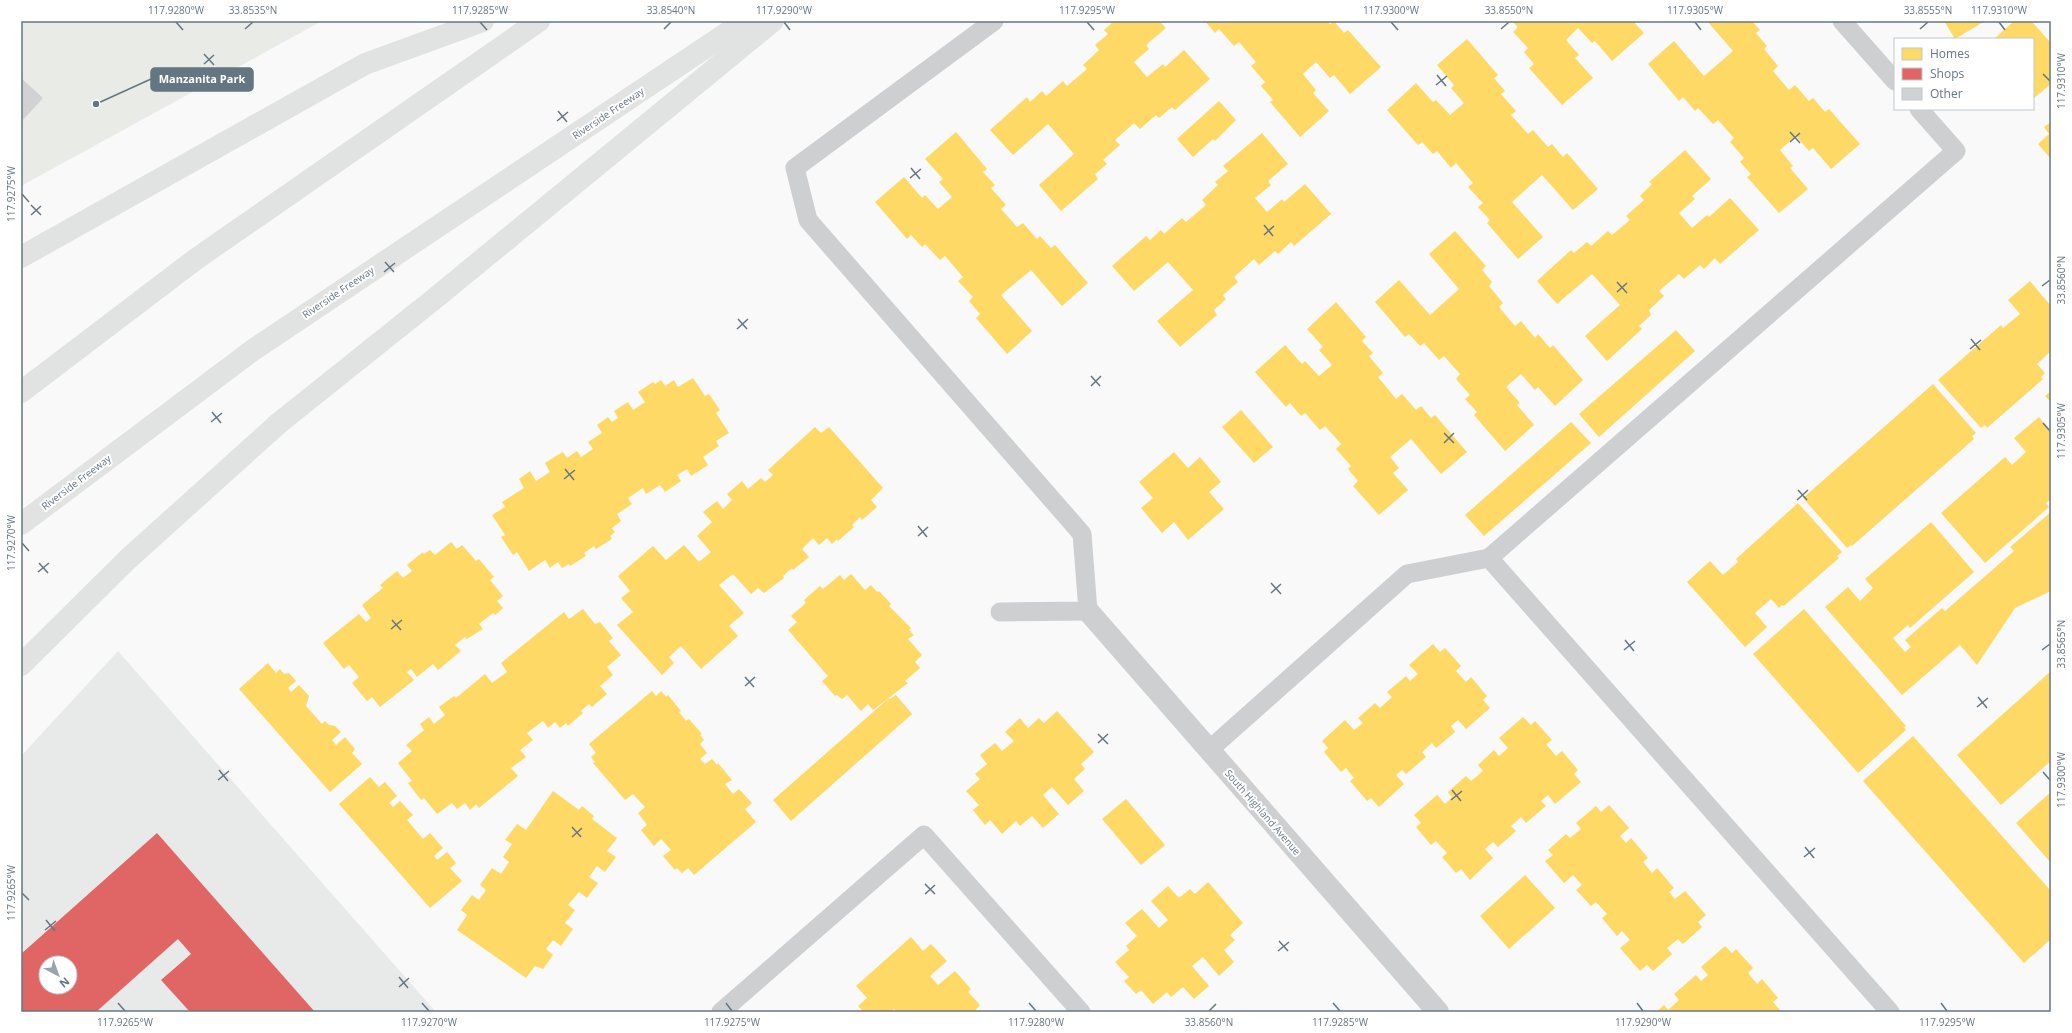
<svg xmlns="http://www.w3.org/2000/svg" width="2072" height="1033" font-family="'Open Sans',sans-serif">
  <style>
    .built { fill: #e8e9e9; fill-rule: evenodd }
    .green { fill: #e8ebe6 }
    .homes { fill: #ffd966 }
    .shops { fill: #e06666; fill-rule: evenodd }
    .building { fill: #d0d2d3 }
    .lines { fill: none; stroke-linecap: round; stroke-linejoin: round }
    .service { stroke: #cecfd0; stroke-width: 19 }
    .minor { stroke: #cecfd0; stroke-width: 22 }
    .motorway { stroke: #e1e2e2; stroke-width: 22 }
    .ticks { fill: none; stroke: #657683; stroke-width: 1.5 }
    .labels { text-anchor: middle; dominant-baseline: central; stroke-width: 4; stroke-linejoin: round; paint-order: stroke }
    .street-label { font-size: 10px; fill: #657683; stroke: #fff }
    .leader { fill: none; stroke: #657683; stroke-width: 1.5 }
    .callout-dot { fill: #657683; stroke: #fff; stroke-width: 1.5 }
    .callout { fill: #657683; stroke: #657683; stroke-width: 1.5 }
    .callout-label { font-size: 11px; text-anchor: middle; font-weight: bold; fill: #fff }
    .neatline { fill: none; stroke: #657683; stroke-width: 1.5 }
    .ticks-label { font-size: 10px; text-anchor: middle; fill: #657683 }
  </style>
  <rect width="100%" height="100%" fill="#f9f9f9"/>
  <!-- built -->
  <path class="built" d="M118,651L436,1012H21V756ZM46,963H70V987H46Z"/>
  <!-- green -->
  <path class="green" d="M21,21H322L21,186Z"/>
  <!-- homes -->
  <g class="homes">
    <path d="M1114,21H1159L1166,28L1146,45L1149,49L1134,62L1147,77L1163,64L1165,67L1184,50L1210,79L1175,110L1172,107L1159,118L1156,115L1140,129L1134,123L1115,140L1120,145L1103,160L1107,164L1095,174L1098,179L1061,211L1039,185L1074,154L1048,124L1013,155L990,130L1027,97L1030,102L1042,91L1046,96L1063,81L1067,86L1087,69L1083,65L1099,50L1095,45L1108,34L1104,30Z"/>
    <path d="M1205,21H1327L1330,24L1334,21L1344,33L1348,30L1381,67L1350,94L1334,75L1330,78L1316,62L1303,74L1316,90L1313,93L1329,111L1300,137L1270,102L1273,100L1261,86L1265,82L1251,66L1256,62L1239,42L1234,46L1219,29L1215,33Z"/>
    <path d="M1512,21H1633L1644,33L1612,61L1595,41L1592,43L1578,28L1566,40L1579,55L1575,58L1593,78L1562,105L1529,68L1534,64L1524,52L1528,48L1513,32L1518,27Z"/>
    <path d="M1707,21H1752L1760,30L1756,33L1767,46L1764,49L1778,66L1773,71L1789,90L1795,85L1809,101L1813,98L1825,112L1829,109L1860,144L1831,169L1813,148L1809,151L1796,136L1780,150L1793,166L1790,168L1808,189L1779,213L1747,177L1751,174L1740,162L1744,158L1730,142L1734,138L1718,120L1713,124L1698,108L1695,111L1683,97L1679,101L1648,64L1674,41L1704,76L1733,51Z"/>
    <path d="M1944,21H1985L1955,39Z"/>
    <path d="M2014,21H2031L2051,43V84L2034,98L2033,39H1994Z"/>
    <path d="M1467,39L1498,75L1494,78L1505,91L1501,94L1516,111L1511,115L1528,134L1533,130L1548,147L1552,144L1563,157L1567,153L1598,189L1573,210L1542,175L1512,202L1543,237L1518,259L1487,223L1490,220L1478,207L1483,203L1468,187L1473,183L1456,163L1451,168L1437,151L1433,154L1422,142L1418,145L1387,110L1416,83L1433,102L1436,100L1450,115L1464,103L1451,88L1454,85L1437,65Z"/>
    <path d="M1219,101L1236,120L1215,141L1213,139L1193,157L1177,139Z"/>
    <path d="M2051,122V159L2038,144L2049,134L2044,127Z"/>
    <path d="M956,132L987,169L983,172L995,185L991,188L1006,205L1001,209L1017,227L1023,223L1037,239L1040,236L1051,248L1055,245L1088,283L1062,306L1031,270L1001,295L1032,331L1007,354L976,318L980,314L969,301L973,297L958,281L963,277L945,256L940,260L925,244L922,247L911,235L907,239L875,202L904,177L922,198L925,195L938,209L952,197L939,182L943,179L925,159Z"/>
    <path d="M1262,133L1288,164L1268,181L1271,185L1255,198L1267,212L1282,199L1284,202L1305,184L1331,214L1294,246L1291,242L1278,254L1275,251L1259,265L1254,259L1234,277L1238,282L1223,295L1226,299L1214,310L1217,315L1180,347L1157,321L1193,290L1168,262L1134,291L1112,266L1146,236L1150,240L1161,230L1164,234L1182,218L1186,222L1206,205L1202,200L1218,185L1215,182L1228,171L1223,166Z"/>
    <path d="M1685,150L1711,179L1692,196L1695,199L1679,213L1692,228L1707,215L1709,217L1730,198L1759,230L1720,264L1715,258L1704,269L1700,265L1684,279L1679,274L1659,291L1664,296L1649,310L1651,315L1639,326L1642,329L1607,361L1585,336L1620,305L1592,274L1557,304L1537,281L1571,250L1574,253L1587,242L1591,246L1608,231L1612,235L1630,220L1626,216L1644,200L1640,196L1652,184L1649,182Z"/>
    <path d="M1455,231L1486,266L1482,270L1492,282L1489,286L1503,303L1499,307L1515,326L1521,321L1535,338L1538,334L1550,348L1553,345L1583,380L1555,406L1538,387L1535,390L1521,374L1506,387L1520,403L1517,405L1534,425L1505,451L1474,415L1477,412L1465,399L1470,395L1456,379L1460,374L1444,356L1439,360L1424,343L1420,346L1409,334L1405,337L1375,302L1399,280L1430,315L1459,289L1429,254Z"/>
    <path d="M2030,281L2051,306V351L2037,364L2045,373L2041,377L2043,379L1987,428L1985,425L1981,428L1938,380L2001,325L2003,328L2020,314L2008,300Z"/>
    <path d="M1336,302L1366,337L1362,341L1373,353L1369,356L1383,373L1378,377L1396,399L1402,394L1416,410L1421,406L1431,418L1435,415L1467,452L1441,474L1411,439L1390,457L1399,468L1393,473L1408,490L1379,515L1353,486L1358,481L1348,469L1351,466L1336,449L1341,444L1325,426L1320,430L1305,413L1301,416L1290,403L1286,407L1255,372L1285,345L1302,364L1305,361L1319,376L1332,365L1319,350L1323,347L1307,329Z"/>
    <path d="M1676,330L1695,351L1599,437L1579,414Z"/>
    <path d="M693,378L705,396L709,394L720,410L716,413L729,433L716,441L719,446L703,457L708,465L691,476L687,469L677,475L681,481L665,492L660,485L646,494L643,488L628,498L632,504L617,514L621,521L612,528L615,532L610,536L612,539L596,549L594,546L584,553L586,556L570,566L569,564L562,568L558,562L550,568L545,560L529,571L517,552L513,555L501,537L505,535L492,515L505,507L502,502L524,488L519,479L530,471L536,481L550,472L545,463L556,456L563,452L567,458L577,451L581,457L593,449L588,442L602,433L597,425L608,417L612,422L618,418L614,411L628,402L633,410L645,402L638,392L653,382L655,384L661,380L665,386L674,380L678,387Z"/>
    <path d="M1933,384L1976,433L1972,436L1974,439L1852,546L1851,545L1847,548L1803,498Z"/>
    <path d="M2051,391V402L2045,396Z"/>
    <path d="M1241,410L1273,447L1254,463L1222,427Z"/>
    <path d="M2039,417L2051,431V499L2046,503L2049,507L1985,563L1941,513L2005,457L2012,465L2026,452L2014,438Z"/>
    <path d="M1571,422L1591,443L1484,536L1465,515Z"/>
    <path d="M815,427L821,433L829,427L883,488L871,500L877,507L862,520L860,517L852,525L854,527L838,541L837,539L832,544L827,538L819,545L813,538L802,549L809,557L793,570L792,568L783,576L784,578L764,593L758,588L751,594L733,574L719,585L744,613L729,626L738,636L701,669L681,646L669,657L674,663L662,675L617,625L633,612L621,598L630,591L618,576L653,546L666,560L684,545L699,562L711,552L697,536L712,522L703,512L717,501L723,509L732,500L727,494L742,481L748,489L761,478L765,482L773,475L768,470Z"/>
    <path d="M1174,452L1188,468L1200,457L1221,482L1209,492L1224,509L1188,540L1174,522L1162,533L1141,508L1153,498L1139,482Z"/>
    <path d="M1798,503L1842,552L1837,556L1839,558L1784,606L1782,605L1779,608L1771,599L1755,613L1767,627L1745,647L1687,582L1710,561L1723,575L1738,562L1736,559Z"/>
    <path d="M2051,512V591L2015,608L1977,665L1960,645L1902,695L1825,607L1848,587L1860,601L1873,588L1865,579L1931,522L1974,572L1910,628L1908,625L1893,638L1905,652L1911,647L1905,640L1942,608L1945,611L2014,551L2010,547Z"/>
    <path d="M451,542L457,549L462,545L476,561L479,559L494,577L490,580L503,596L497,601L503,608L495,615L493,613L479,624L483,629L467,639L465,637L455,645L461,651L438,670L433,664L417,677L411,669L407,672L414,680L380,707L372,697L367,701L352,683L359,677L349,665L344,669L323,643L359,614L366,622L371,618L362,605L383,588L380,585L397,571L403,578L412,571L407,565L423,552L424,554L430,550L435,555Z"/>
    <path d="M851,574L865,590L871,585L877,592L879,591L891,604L889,606L911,628L909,630L914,635L908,639L922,655L915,662L920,668L905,681L908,683L873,710L868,704L861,711L847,695L842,699L837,695L835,696L822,681L828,676L788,630L797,622L791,616L806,603L804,600L820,586L823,589L840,575L844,580Z"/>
    <path d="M583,609L595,624L600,622L613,638L609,641L621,655L607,667L613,675L600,686L607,694L592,707L589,704L581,711L583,713L568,726L566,723L560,728L555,722L548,728L543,721L527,733L533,740L520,750L526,757L511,768L518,776L479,808L476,804L470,810L465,803L457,809L452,803L437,814L424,798L421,800L408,783L412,781L398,763L412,751L406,745L424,730L420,724L429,717L434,724L445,715L439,707L454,696L456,698L485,674L492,683L507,672L501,663L564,612L569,619Z"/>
    <path d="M1804,609L1906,726L1904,727L1906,730L1858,773L1753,654Z"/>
    <path d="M1433,644L1440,652L1445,648L1461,666L1456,671L1466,682L1471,677L1487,696L1483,700L1490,708L1466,729L1458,720L1451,726L1455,732L1436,748L1432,743L1422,752L1426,757L1406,774L1402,770L1396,775L1404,784L1379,807L1371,798L1367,801L1350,781L1354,778L1346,768L1341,772L1324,752L1328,748L1322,741L1345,720L1354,730L1363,723L1358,718L1375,703L1380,708L1392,697L1387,692L1406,676L1410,681L1418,674L1409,665Z"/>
    <path d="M268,663L276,673L280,669L284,674L289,673L296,681L288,688L291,692L299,685L309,696L306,706L322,724L325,721L329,725L335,726L341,732L332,740L336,745L345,737L355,749L352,753L362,764L330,792L239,689Z"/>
    <path d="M2051,671V761L2001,805L1957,755Z"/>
    <path d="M652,691L656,696L661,691L666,697L668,695L681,711L679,712L686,721L689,719L702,734L700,735L704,740L700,744L707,753L700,759L705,764L712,759L717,765L718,763L732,780L725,784L733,794L739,789L752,803L745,809L756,822L694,875L688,868L682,873L677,868L675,870L663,856L671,850L661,839L654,846L641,830L647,825L638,813L645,807L633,794L625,800L593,763L595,762L591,757L596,753L589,744Z"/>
    <path d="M896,695L912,714L791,821L773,800L889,698L890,699Z"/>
    <path d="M1057,711L1094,752L1081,764L1085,769L1074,779L1084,791L1068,805L1052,787L1043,795L1059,814L1043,828L1032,816L1020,826L1016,821L1002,834L990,820L985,825L973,810L979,805L966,791L980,779L975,774L987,764L980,755L995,743L1002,751L1014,741L1005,732L1020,718L1028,728L1039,718L1044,723Z"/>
    <path d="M1523,717L1531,725L1535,721L1552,740L1546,744L1556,756L1562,751L1578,770L1574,774L1581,782L1555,804L1548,795L1541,801L1546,806L1526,823L1521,817L1511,826L1516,831L1498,847L1493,842L1485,849L1493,858L1470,880L1461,869L1456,873L1442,857L1447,853L1436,841L1431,845L1416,827L1421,823L1414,815L1437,795L1445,804L1452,797L1448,792L1466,776L1471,781L1483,771L1478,765L1494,750L1499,756L1508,748L1499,738Z"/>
    <path d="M1913,736L2051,891V939L2024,963L1863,781Z"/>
    <path d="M370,777L379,787L385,782L397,796L389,803L393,807L400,801L413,815L407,820L423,839L430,833L443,848L434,856L437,860L447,852L456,863L450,868L462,881L430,908L339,804Z"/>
    <path d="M553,791L579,810L582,806L594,816L592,819L617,838L607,851L616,857L605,872L597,866L589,877L598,883L587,898L579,892L568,905L575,910L565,923L573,929L561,946L553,940L546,949L553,955L543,969L535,966L526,978L457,930L467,915L461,910L472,895L479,900L486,890L480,885L492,868L501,874L509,862L503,857L512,844L505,840L517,824L526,830Z"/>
    <path d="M2051,792V863L2016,823Z"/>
    <path d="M1126,799L1165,845L1141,865L1102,819Z"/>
    <path d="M1609,805L1629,828L1620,836L1626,843L1631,838L1648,858L1643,862L1652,873L1657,868L1674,888L1669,892L1675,899L1685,891L1706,915L1698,922L1702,927L1683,944L1678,939L1667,948L1672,954L1653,971L1647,965L1640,971L1620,948L1630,940L1622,931L1617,936L1602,918L1607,914L1596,902L1591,906L1576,890L1582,885L1573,875L1564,883L1545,861L1553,855L1548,850L1566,834L1570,838L1581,829L1576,823L1596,806L1601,812Z"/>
    <path d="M1525,875L1555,908L1509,949L1480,916Z"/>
    <path d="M1208,882L1243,923L1230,935L1235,940L1224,950L1234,962L1219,976L1203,957L1192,966L1209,986L1194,999L1183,987L1171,997L1167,992L1153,1004L1141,990L1136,994L1124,981L1129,977L1115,962L1129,950L1126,946L1137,936L1125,923L1142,909L1159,928L1168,920L1151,901L1168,886L1179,898L1190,889L1195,894Z"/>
    <path d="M911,937L923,951L931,944L947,961L930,976L938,985L955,971L971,989L968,992L980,1005L974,1012H897L894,1009L891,1012H864L858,1006L867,998L856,986Z"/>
    <path d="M1725,946L1732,953L1736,949L1753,968L1748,973L1757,984L1762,979L1778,998L1773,1002L1780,1010L1778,1012H1656L1664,1005L1668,1010L1679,1000L1674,994L1696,975L1701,981L1708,975L1701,967Z"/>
  </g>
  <!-- shops -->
  <path class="shops" d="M157,833L315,1012H190L161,980L191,954L178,939L96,1012H21V954ZM46,963H70V987H46Z"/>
  <!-- building -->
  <path class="building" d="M21,78L43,98L21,122Z"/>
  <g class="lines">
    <!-- service -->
    <g class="service">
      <path d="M994,21L795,168L808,220L1082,534L1088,611L1000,612"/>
      <path d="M1842,21L1895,81"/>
      <path d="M1209,750L1407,574L1489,558"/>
      <path d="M721,1012L924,835L1081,1012"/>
      <path d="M1890,1012L1489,558L1956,151L1919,109"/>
    </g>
    <!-- minor -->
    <path class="minor" d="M1088,611L1438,1012"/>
    <!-- motorway -->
    <g class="motorway">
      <path d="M21,257L365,64L483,21"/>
      <path d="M21,392L196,259L539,21"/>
      <path d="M21,524L253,350L745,21"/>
      <path d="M21,665L128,559L279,423L433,300L773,21"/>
    </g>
  </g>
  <!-- ticks -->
  <path class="ticks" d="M176,22L183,30M480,22L487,30M784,22L790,30M1087,22L1094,30M1391,22L1398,30M1695,22L1701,30M1999,22L2005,30M245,29L253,22M664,29L671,22M1501,29L1509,22M1920,29L1928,22M204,54L214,65M204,64L214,55M2043,74L2050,81M1437,75L1446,86M1436,85L1447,76M558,111L567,122M557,121L568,112M1790,132L1800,143M1790,142L1800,133M911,168L920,179M910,178L921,169M22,194L29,202M31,205L41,215M31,215L41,206M1264,225L1273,236M1264,235L1274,226M385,262L394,272M384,272L395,263M1617,282L1627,293M2042,286L2050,280M1617,292L1627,283M738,319L747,329M737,329L748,319M1971,339L1980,350M1970,349L1981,340M1091,376L1100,386M1091,386L1101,376M212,412L221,423M211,422L222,413M2043,423L2050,431M1444,433L1454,443M1444,443L1454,433M565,469L574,480M564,479L575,470M1798,490L1807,500M1797,500L1808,490M918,526L927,537M918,536L928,527M22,543L29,551M39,563L48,573M38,572L49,563M1271,583L1281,594M1271,593L1281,584M392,620L401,630M391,629L402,620M1625,640L1634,651M1624,650L1635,641M2042,650L2050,644M745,677L754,687M745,686L755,677M1978,697L1987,708M1977,707L1988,698M1098,734L1108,744M1098,743L1108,734M219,770L228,781M2043,772L2050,780M218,780L229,771M1452,790L1461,801M1451,800L1462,791M572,827L581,837M572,837L582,828M1805,847L1814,858M1804,857L1815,848M925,884L935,894M22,893L29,900M925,894L935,885M46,920L55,931M45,930L56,921M1279,941L1288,951M1278,951L1289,942M399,977L408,988M399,987L409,978M118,1003L125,1011M422,1003L429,1011M726,1003L732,1011M1029,1003L1036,1011M1333,1003L1340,1011M1637,1003L1643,1011M1941,1003L1947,1011M1209,1011L1216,1004"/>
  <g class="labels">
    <!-- street labels -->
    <g class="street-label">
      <text transform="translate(608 113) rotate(-34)">Riverside Freeway</text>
      <text transform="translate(338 292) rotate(-34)">Riverside Freeway</text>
      <text transform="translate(76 482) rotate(-37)">Riverside Freeway</text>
      <text transform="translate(1263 812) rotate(49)">South Highland Avenue</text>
    </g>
  </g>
  <!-- callouts -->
  <path class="leader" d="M96 104L151 79"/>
  <circle class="callout-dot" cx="96" cy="104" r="4"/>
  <rect class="callout" x="151" y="68" width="102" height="23" rx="4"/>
  <g class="callout-label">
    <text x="202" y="83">Manzanita Park</text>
  </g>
  <!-- border -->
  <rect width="2072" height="1033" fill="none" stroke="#ffffff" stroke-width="44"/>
  <!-- legend -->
  <rect x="1894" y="38" width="140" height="72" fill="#ffffff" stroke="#c1c8cd"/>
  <rect x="1902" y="48" width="20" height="12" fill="#ffd966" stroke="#c1c8cd"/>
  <text x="1930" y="58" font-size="12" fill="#657683">Homes</text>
  <rect x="1902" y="68" width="20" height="12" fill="#e06666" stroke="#c1c8cd"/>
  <text x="1930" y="78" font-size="12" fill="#657683">Shops</text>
  <rect x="1902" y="88" width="20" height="12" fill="#d0d2d3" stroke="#c1c8cd"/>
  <text x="1930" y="98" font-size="12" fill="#657683">Other</text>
  <!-- north arrow -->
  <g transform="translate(58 975) rotate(139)"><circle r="19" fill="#ffffff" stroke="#c1c8cd"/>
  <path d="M0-3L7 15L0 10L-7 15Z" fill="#99a4ac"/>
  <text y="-6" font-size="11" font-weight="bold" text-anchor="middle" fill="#657683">N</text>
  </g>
  <rect x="22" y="22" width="2028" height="989" class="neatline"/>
  <g class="ticks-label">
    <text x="176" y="14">117.9280°W</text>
    <text x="253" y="14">33.8535°N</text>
    <text x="480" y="14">117.9285°W</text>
    <text x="671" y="14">33.8540°N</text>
    <text x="784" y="14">117.9290°W</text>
    <text x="1087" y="14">117.9295°W</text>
    <text x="1391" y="14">117.9300°W</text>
    <text x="1509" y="14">33.8550°N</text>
    <text x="1695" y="14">117.9305°W</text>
    <text x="1928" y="14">33.8555°N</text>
    <text x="1999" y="14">117.9310°W</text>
    <text transform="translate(2061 81) rotate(-90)" y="4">117.9310°W</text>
    <text transform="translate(11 194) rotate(-90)" y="4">117.9275°W</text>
    <text transform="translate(2061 280) rotate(-90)" y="4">33.8560°N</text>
    <text transform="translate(2061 431) rotate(-90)" y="4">117.9305°W</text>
    <text transform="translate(11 543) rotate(-90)" y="4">117.9270°W</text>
    <text transform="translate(2061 644) rotate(-90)" y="4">33.8565°N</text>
    <text transform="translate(2061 780) rotate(-90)" y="4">117.9300°W</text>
    <text transform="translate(11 893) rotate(-90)" y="4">117.9265°W</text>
    <text x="125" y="1026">117.9265°W</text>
    <text x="429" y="1026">117.9270°W</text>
    <text x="732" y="1026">117.9275°W</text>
    <text x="1036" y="1026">117.9280°W</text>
    <text x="1209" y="1026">33.8560°N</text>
    <text x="1340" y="1026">117.9285°W</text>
    <text x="1643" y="1026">117.9290°W</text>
    <text x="1947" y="1026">117.9295°W</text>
  </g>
</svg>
